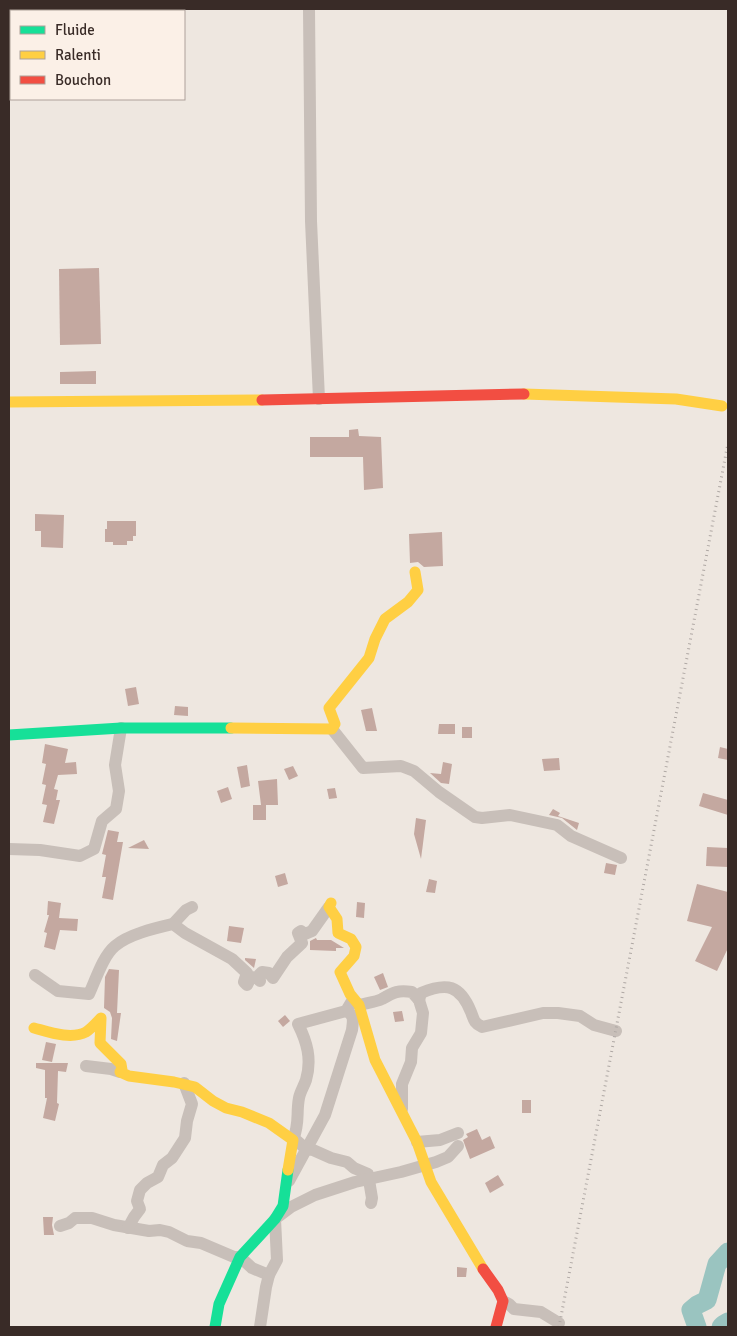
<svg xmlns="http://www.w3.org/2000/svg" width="737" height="1336" font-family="Signika,sans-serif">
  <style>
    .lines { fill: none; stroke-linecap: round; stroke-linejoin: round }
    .river { stroke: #9ac4c0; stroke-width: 19 }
    .building { fill: #c4a8a0 }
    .street { stroke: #c8bfb9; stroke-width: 12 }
    .fast { stroke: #16e098; stroke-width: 11 }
    .slow { stroke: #ffcf43; stroke-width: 11 }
    .jam { stroke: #f24e42; stroke-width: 11 }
    .rail { stroke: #afa8a4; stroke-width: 3; stroke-dasharray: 1 4; stroke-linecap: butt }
  </style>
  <rect width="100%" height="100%" fill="#eee7e0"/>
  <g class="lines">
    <!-- river -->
    <g class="river">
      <path d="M697,1327L691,1310L697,1305L707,1300L717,1264L728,1252"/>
      <path d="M721,1327L723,1325L728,1322"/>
    </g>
  </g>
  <!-- building -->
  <g class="building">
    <path d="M99,268L101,344L60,345L59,269Z"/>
    <path d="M96,371V384H60V372Z"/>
    <path d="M358,429L359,436L381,437L383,488L364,490L363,457H310V437H349V430Z"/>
    <path d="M35,514L64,515L63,548L41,547V531H35Z"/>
    <path d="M107,521H136V536H133V541H127V545H113V542H105V529H107Z"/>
    <path d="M442,532L443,566L424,567L418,562L410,563L409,534Z"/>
    <path d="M136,687L139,704L128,706L125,689Z"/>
    <path d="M175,706L188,707V716L174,715Z"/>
    <path d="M372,708L377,731H366L361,710Z"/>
    <path d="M439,724H455V734H438Z"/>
    <rect x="462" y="727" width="10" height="11"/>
    <path d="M45,744L68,749L65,763L76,762L77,774L58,775L54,789L58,790L56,800H60L54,824L43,822L47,805L42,804L46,785L42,784L46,764L42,763Z"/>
    <path d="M720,747L728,749V760L718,758Z"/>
    <path d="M559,758L560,770L544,771L542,759Z"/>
    <path d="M443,762L452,764L449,784L441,783L430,773L441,774Z"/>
    <path d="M247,765L250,786L241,788L237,767Z"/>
    <path d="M293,766L298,776L289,780L284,769Z"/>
    <path d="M277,779L278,805H266V820H253V805H261L258,781Z"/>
    <path d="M228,787L232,799L221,803L217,791Z"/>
    <path d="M335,788L337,798L329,799L327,789Z"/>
    <path d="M703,793L728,800V815L699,806Z"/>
    <path d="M553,809L560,813L558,816L579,823L577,830L562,818L549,815Z"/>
    <path d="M416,818L426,820L421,859L414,834Z"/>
    <path d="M108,830L119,832L117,842H123L113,900L102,898L106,877H102L106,855L102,854Z"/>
    <path d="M144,840L149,849L128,848Z"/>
    <path d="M707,847L728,848V867L706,866Z"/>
    <path d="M606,863L617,865L615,875L604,873Z"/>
    <path d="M285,873L288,884L278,887L275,876Z"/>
    <path d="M429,879L437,881L435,893L426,892Z"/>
    <path d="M697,884L728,892V948L717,971L695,961L712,927L687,921Z"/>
    <path d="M48,901L61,903L59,918L78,919L77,931L60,930L55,950L44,947L47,933L44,932L49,915H47Z"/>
    <path d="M357,902L365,903L364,918L356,917Z"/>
    <path d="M229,926L244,928L241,943L227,941Z"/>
    <path d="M316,938L317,940H331L344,948H336V951L310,950V941Z"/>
    <path d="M245,958L256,959L254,968L245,960Z"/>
    <path d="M109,969L119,970L117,1013H121L117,1041L111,1039L112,1018L110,1012L104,1008L105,977Z"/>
    <path d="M383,973L388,987L380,990L374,977Z"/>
    <path d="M402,1011L404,1021L395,1022L393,1012Z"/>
    <path d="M285,1015L290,1021L283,1027L278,1021Z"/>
    <path d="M46,1042L56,1044L52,1062L42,1060Z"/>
    <path d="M36,1063H68L66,1072L58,1071L57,1103L59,1104L55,1121L43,1118L47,1098H45V1070L36,1068Z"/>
    <rect x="522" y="1100" width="9" height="13"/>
    <path d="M477,1129L482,1140L490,1136L495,1148L470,1159L463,1140L468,1137L466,1134Z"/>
    <path d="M498,1175L504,1185L490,1193L485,1183Z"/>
    <path d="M43,1217H53L52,1225L54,1235H44Z"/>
    <path d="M457,1267L467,1268L466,1277H457Z"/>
  </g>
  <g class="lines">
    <!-- street -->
    <g class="street">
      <path d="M309,9L311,221L319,399"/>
      <path d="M332,729L363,768L401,766L414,771L439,792L475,817L482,818L510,815L557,825L571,836L621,858"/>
      <path d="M9,849L40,850L80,856L94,849L102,821L116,809L119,791L115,765L121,728"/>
      <path d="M173,924L186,910L192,907"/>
      <path d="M35,975L58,991L89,994C96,979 103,956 115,946C129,934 156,928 173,924L185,933L232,959L247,973L244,982L247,985L251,977L257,978L260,981L259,975L262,972L269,973L273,978L287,957L302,943L298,933L301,931L305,934L312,931L329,907"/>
      <path d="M419,1000L421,993C447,982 460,985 471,1012C474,1020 474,1023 482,1027L543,1013H558L580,1016L594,1025L616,1031"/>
      <path d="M352,1001L346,1011L298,1024C307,1042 312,1059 306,1080C304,1086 300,1092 299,1098C296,1114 300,1122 293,1140L297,1141L306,1149L313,1150L331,1158L347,1162L354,1168L368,1174L372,1198L371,1203"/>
      <path d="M359,1005C366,1003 376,1002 382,999C394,992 398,990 412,992L419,1000L423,1013L421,1033L412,1048L411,1062L402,1084V1109"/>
      <path d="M86,1066L111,1069L120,1072"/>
      <path d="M417,1142L440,1140L458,1133"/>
      <path d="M289,1181L325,1115L352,1030C353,1021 355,1015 346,1011"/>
      <path d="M60,1226L69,1223L75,1218H92L114,1225L149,1231L160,1230L169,1232L187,1241L201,1243L234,1257H240L252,1268L269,1275"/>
      <path d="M128,1228L134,1217L140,1209L137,1201L140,1190L147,1183L158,1177L163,1165L172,1158L185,1138L187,1121L192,1104L184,1083"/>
      <path d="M503,1301L509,1304L514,1309L541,1312L559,1323"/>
      <path d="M260,1327L266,1287L269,1275L277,1260L275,1219L291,1207L315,1195L355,1182L401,1172L436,1162L448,1157L458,1146"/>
    </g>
    <!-- fast -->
    <g class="fast">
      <path d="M9,735L121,728H231"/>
      <path d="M215,1327L219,1304L240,1257L275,1219L283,1206L288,1170"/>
    </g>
    <!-- slow -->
    <g class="slow">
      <path d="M524,394L676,399L722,406"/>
      <path d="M9,402L262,400"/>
      <path d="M231,728L332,729L335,724L329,708L369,658L375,639L385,619L408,602L418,590L415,572"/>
      <path d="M331,903L329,907L337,919L338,933L351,939L356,947L354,956L340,972L350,994L359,1005L375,1060L417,1142L431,1182L483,1269"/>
      <path d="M34,1028C49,1032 71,1040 86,1032C92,1028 96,1023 101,1018L100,1043L121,1064L122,1070L120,1072L129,1076L174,1082L195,1087L213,1101L226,1108L242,1112L269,1123L293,1140L288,1170"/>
    </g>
    <!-- jam -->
    <g class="jam">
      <path d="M262,400L524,394"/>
      <path d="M483,1269L498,1290L503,1301L496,1327"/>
    </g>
    <!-- rail -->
    <path class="rail" d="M559,1327L728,443"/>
  </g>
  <!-- border -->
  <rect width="737" height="1336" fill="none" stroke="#392b27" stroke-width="20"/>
  <!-- legend -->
  <rect x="10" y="10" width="175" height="90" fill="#fbf0e7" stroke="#ada19a"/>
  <rect x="20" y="26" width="25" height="8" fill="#16e098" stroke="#ada19a"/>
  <text x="55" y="35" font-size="15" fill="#392b27">Fluide</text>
  <rect x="20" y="51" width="25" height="8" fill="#ffcf43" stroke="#ada19a"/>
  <text x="55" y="60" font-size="15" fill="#392b27">Ralenti</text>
  <rect x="20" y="76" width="25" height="8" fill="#f24e42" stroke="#ada19a"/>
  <text x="55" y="85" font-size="15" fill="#392b27">Bouchon</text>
</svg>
